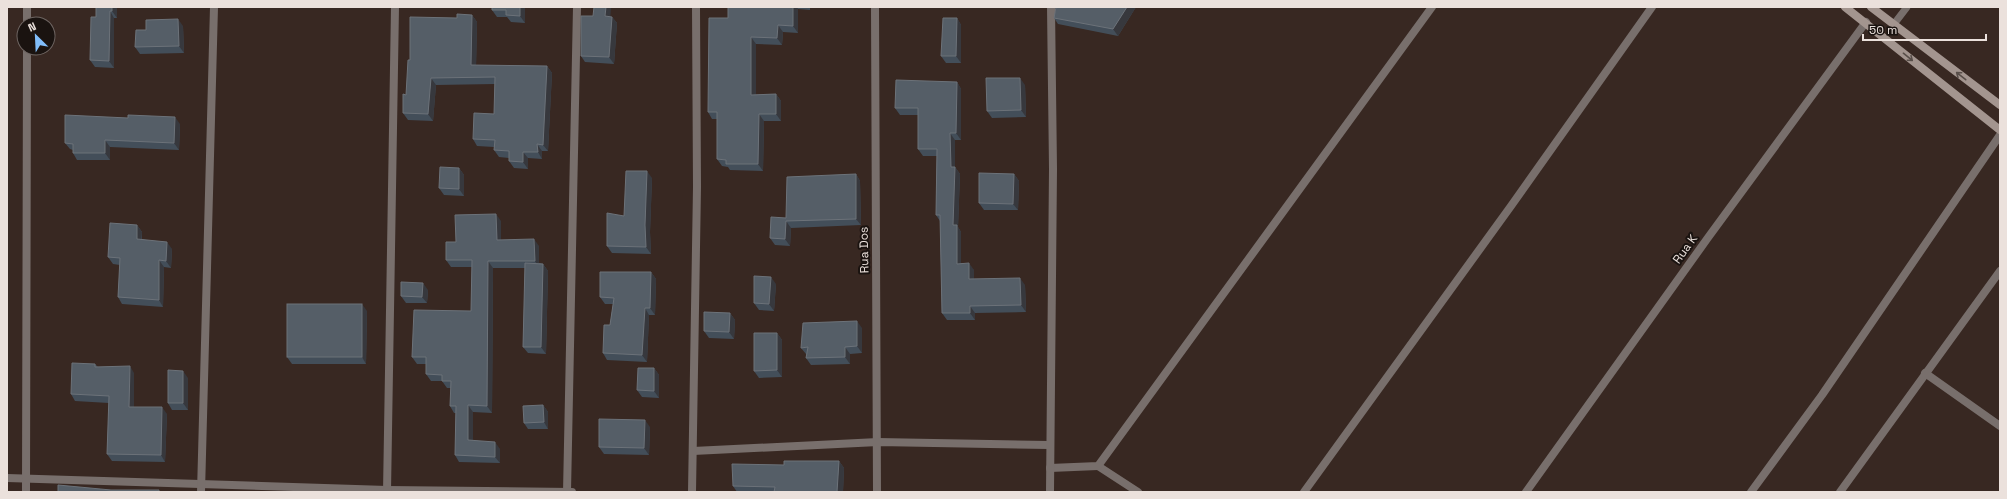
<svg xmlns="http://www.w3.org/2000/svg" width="2007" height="499" font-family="'Space Grotesk',sans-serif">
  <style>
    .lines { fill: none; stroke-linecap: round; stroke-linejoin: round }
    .lane { stroke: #786f6c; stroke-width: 7 }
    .street { stroke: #786f6c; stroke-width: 8 }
    .secondary { stroke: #a3958f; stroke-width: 8 }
    .wall { fill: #434e59 }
    .shaded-wall { fill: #37383d }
    .building { fill: #555e67; stroke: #6c7279 }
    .oneway { stroke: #584e49 }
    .labels { text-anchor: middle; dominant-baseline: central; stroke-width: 4; stroke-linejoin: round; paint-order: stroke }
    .street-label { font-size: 12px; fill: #ebe1dc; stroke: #1a1310 }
  </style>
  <rect width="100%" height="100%" fill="#382822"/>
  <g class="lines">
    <!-- lane -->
    <path class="lane" d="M1894,24L1907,7"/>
    <!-- street -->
    <g class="street">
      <path d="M875,7L877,492"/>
      <path d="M27,24V7"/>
      <path d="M1925,373L2000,426"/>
      <path d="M693,451L878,442L1049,445"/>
      <path d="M1098,466L1138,492"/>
      <path d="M1050,468L1098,466L1432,7"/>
      <path d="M7,478L387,490L572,492"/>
      <path d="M26,492L27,48"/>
      <path d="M201,492L214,7"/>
      <path d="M387,492L395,7"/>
      <path d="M567,492L577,7"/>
      <path d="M692,492L697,187L696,7"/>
      <path d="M1050,492L1053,169L1051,7"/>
      <path d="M1304,492L1511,206L1652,7"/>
      <path d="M1526,492L1707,239L1866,22"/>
      <path d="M1751,492L1822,395L2000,135"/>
      <path d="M1840,492L2000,271"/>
    </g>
    <!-- secondary -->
    <g class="secondary">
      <path d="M1845,7L2000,130"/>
      <path d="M1871,7L2000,105"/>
    </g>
  </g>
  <!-- wall -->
  <g class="wall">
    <path d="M96,7H117V18H114V68L95,67L90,60L96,17Z"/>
    <path d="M525,7V23L511,22L507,17H497L492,10Z"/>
    <path d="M728,7H810V10L798,9V33L783,32L782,45L756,44V95L776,94L781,101V121H764L763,171L730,170L728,167L722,166L717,159V119H712L708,112L728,18Z"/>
    <path d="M1136,7L1118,36L1058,24L1054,18Z"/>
    <path d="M472,15L477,22L476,65L547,66L552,73L548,151H542V159L528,158V169L514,168L509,161V158L499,157L494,150V147L477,146L473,139L494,114L495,84L436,85L433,121L408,120L403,113L406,95L410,60L457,18Z"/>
    <path d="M593,16L612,17L617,23L614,64L585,62L581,56Z"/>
    <path d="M957,18L961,25V63H946L941,56Z"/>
    <path d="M183,26L184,53L140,54L135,47L146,30Z"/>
    <path d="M957,82L961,89V140H955V167L960,174L958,227L961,232V263L974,270V279L1025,285L1026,312L975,313V320H947L942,313L940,221L936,215L937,156H923L918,149V115H900L895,108Z"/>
    <path d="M1025,85L1026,117L992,118L987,111Z"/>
    <path d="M180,124L179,150L110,147V160H77L73,153V150L70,149L65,143Z"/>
    <path d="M459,168L464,175V196L444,195L439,188Z"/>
    <path d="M856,174L860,181L861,225L791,228L790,246L775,245L770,238L786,218Z"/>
    <path d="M1014,174L1019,181L1018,210H984L979,203Z"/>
    <path d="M652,178L650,232L651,254L612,253L607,246L624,216Z"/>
    <path d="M501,221V240L539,246V263L543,264L548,271L546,354L528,353L523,347L525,268H493L492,413L473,412V441L500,449V463L459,462L455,455L456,413H454L450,406L451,388H447L442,381H431L426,374V364H417L412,357L471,311L472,267H451L446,260L456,242Z"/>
    <path d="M137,225L142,232V239L172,249L171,268L164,267L163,307L122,304L118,297L120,265L113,264L108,257Z"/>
    <path d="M651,272L656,279L655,315H649L647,362L607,360L603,353L610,325L613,304H605L600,297Z"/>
    <path d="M776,284L774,311L759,310L754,303Z"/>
    <path d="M428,290L427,303H406L401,296Z"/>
    <path d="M367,311L366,364H292L287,357Z"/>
    <path d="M730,313L735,320L734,339L709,338L704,331Z"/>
    <path d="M862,328V353L850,354V364L811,365L806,358L807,354H806L801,348Z"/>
    <path d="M777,333L782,340V377L759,378L754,371Z"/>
    <path d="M95,364L98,367L134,373V407L167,414L165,462L112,461L107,454L109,403L75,401L71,394Z"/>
    <path d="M654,368L659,375V398L642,397L637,390Z"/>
    <path d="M188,378V410H172L168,403Z"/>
    <path d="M543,405L548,412V429H528L524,423Z"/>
    <path d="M650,427L649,455L604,454L599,447Z"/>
    <path d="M839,461L844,468L843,492H737L733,486L784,465Z"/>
  </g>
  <!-- shaded-wall -->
  <g class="shaded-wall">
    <path d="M112,7H117V18L112,11Z"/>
    <path d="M520,7H525V23L520,16Z"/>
    <path d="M606,7H611L610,23L605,16Z"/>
    <path d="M793,7H797L798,9V33L793,26Z"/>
    <path d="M1127,7H1136L1118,36L1113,29Z"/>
    <path d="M110,11L114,18V68L109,61Z"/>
    <path d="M472,15L477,22L476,72L471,65Z"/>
    <path d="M612,17L617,23L614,64L609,57Z"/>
    <path d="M957,18L961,25V63L956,56Z"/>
    <path d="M178,19L183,26L184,53L179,46Z"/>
    <path d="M778,25L783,32L782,45L777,38Z"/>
    <path d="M751,37L756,44V102L751,95Z"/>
    <path d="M547,66L552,73L548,151L543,145Z"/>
    <path d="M431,78L436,85L433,121L428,114Z"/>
    <path d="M1020,78L1025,85L1026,117L1021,110Z"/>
    <path d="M957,82L961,89V140L956,133Z"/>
    <path d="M776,94L781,101V121L776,114Z"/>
    <path d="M759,114L764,121L763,171L758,164Z"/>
    <path d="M175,117L180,124L179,150L174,143Z"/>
    <path d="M950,133L955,140V167L960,174L958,227L961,232V270L957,264L953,225L951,167Z"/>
    <path d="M105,140L110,147V160L105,153Z"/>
    <path d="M537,144L542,151V159L538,152Z"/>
    <path d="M523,152L528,158V169L523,162Z"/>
    <path d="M459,168L464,175V196L459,189Z"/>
    <path d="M647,171L652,178L650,232L651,254L646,247L645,225Z"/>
    <path d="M856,174L860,181L861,225L856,219Z"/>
    <path d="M1014,174L1019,181L1018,210L1013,204Z"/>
    <path d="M496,214L501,221V247L497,240Z"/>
    <path d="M786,221L791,228L790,246L785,239Z"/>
    <path d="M137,225L142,232L141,246L137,239Z"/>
    <path d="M534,239L539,246V268L535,261Z"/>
    <path d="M167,242L172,249L171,268L166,261Z"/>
    <path d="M159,260L164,267L163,307L159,300Z"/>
    <path d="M488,261L493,268L492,413L487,406Z"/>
    <path d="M969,263L974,270V286L969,279Z"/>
    <path d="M543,264L548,271L546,354L541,347Z"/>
    <path d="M651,272L656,279L655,315L650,308Z"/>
    <path d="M771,277L776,284L774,311L769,304Z"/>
    <path d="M1020,278L1025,285L1026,312L1021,305Z"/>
    <path d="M423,283L428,290L427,303L422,297Z"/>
    <path d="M362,304L367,311L366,364L362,357Z"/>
    <path d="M970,306L975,313V320L970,313Z"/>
    <path d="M645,308L649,315L647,362L642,355Z"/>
    <path d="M730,313L735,320L734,339L729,332Z"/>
    <path d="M857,321L862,328V353L857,346Z"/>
    <path d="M777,333L782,340V377L777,370Z"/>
    <path d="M845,347L850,354V364L845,357Z"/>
    <path d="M130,366L134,373V414L129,407Z"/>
    <path d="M654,368L659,375V398L654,391Z"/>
    <path d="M183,371L188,378V410L183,403Z"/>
    <path d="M468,405L473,412V447L468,440Z"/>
    <path d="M543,405L548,412V429L544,422Z"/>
    <path d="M162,407L167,414L165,462L161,455Z"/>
    <path d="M645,420L650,427L649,455L644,448Z"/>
    <path d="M495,442L500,449V463L495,457Z"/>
    <path d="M839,461L844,468L843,492H837Z"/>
  </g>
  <!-- building -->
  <g class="building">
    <path d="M96,7H112V11H110L109,61L90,60L91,17H96Z"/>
    <path d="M492,7H520V16L506,15V10H492Z"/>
    <path d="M594,7H606L605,16L612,17L609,57L581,56V16H593Z"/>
    <path d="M728,7H793V26L778,25L777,38L751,37V95L776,94V114H759L758,164H726V160L717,159V112H708L709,18H728Z"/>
    <path d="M1056,7H1127L1113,29L1054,18Z"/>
    <path d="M457,14L472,15L471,65L547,66L543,145L537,144L538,152H523V162L509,161V151L494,150L495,140L473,139L474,113L494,114L495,77L431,78L428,114L403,113V94L406,95L408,60H410V17L457,18Z"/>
    <path d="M943,18H957L956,56H941Z"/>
    <path d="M178,19L179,46L135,47L136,30H146V20Z"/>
    <path d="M986,78H1020L1021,110L987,111Z"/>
    <path d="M896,80L957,82L956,133H950L951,167H955L953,225H957V264L969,263V279L1020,278L1021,305L970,306V313H942L940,215H936L937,149H918V108H895Z"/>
    <path d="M65,115L128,118V115L175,117L174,143L105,140V153H73V144L65,143Z"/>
    <path d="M440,167L459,168V189L439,188Z"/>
    <path d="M626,171H647L645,225L646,247L607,246V213L624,216Z"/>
    <path d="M979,173L1014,174L1013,204L979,203Z"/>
    <path d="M856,174V219L786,221L785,239L770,238L771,217L786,218L787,177Z"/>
    <path d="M496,214L497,240L534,239L535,261H488L487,406L468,405V440L495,442V457L455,455L456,406H450L451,381H442V375L426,374V357H412L414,310L471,311L472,260H446V242H456L455,215Z"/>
    <path d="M110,223L137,225V239L167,242L166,261L159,260V300L118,297L120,258L108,257Z"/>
    <path d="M525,263L543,264L541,347H523Z"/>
    <path d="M600,272H651L650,308H645L642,355L603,353L604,325H610L614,298L600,297Z"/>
    <path d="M754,276L771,277L769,304L754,303Z"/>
    <path d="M401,282L423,283L422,297L401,296Z"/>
    <rect x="287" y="304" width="75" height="53"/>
    <path d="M704,312L730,313L729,332L704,331Z"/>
    <path d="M857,321V346L845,347V357L806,358L808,347L801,348L803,323Z"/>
    <path d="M754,333H777V370L754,371Z"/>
    <path d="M72,363L95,364V367L130,366L129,407H162L161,455L107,454L109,396L71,394Z"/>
    <path d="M638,368H654V391L637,390Z"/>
    <path d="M168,370L183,371V403H168Z"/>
    <path d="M543,405L544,422L524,423L523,406Z"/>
    <path d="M599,419L645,420L644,448L599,447Z"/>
    <path d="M784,461H839L837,492H774L775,487L733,486L732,464L784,465Z"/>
    <path d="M58,485L111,490H159V492H58Z"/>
  </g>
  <!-- one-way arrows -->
  <defs><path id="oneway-shaft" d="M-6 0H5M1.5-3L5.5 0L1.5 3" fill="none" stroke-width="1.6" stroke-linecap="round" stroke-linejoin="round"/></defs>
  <g class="oneway">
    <use href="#oneway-shaft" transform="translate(1908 57) rotate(39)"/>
    <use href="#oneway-shaft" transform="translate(1961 76) rotate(-142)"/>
  </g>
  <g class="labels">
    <!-- street labels -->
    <g class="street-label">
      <text transform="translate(1685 249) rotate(-54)">Rua K</text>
      <text transform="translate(864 250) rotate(-91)">Rua Dos</text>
    </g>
  </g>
  <!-- border -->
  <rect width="2007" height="499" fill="none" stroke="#ebe1dc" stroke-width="16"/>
  <!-- north arrow -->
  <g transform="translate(36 36) rotate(336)"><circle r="19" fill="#1a1310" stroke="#6e6562"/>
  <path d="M0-3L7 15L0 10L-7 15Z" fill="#80bdfa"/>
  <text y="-6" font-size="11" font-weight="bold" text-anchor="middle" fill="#ebe1dc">N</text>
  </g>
  <!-- scale -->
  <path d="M1863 34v6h123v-6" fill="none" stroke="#ebe1dc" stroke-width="2"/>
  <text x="1869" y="34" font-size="12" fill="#ebe1dc" stroke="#1a1310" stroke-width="3" paint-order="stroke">50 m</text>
</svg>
